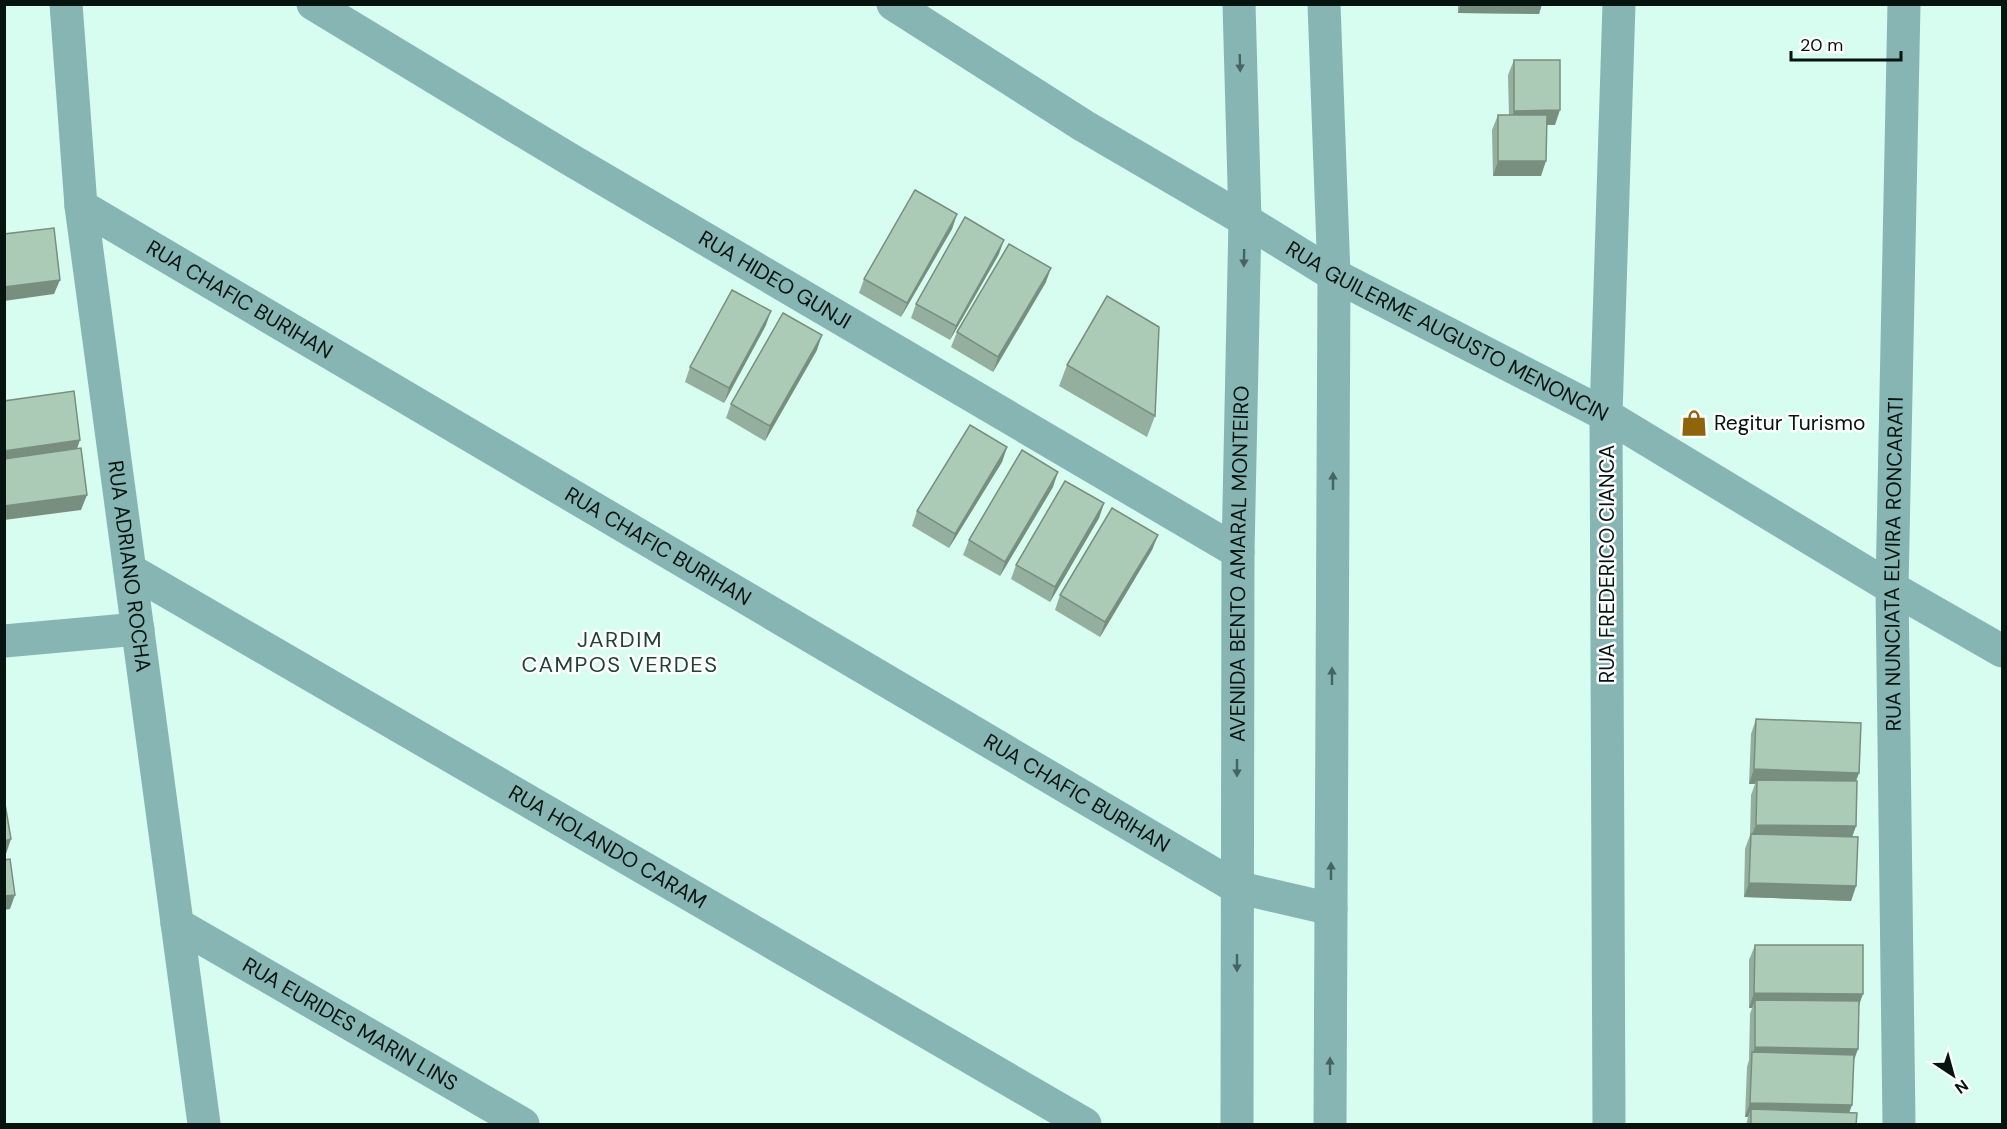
<svg xmlns="http://www.w3.org/2000/svg" width="2007" height="1129" font-family="'DM Sans',sans-serif">
  <style>
    .lines { fill: none; stroke-linecap: round; stroke-linejoin: round }
    .minor { stroke: #86b5b3; stroke-width: 33 }
    .wall { fill: #94af9d }
    .shaded-wall { fill: #788e7f }
    .building { fill: #accbb6; stroke: #788e7f; stroke-width: 1.5 }
    .oneway { fill: #466462 }
    .labels { text-anchor: middle; dominant-baseline: central; stroke-width: 5; stroke-linejoin: round; paint-order: stroke }
    .street-label { font-size: 21px; fill: #061410; stroke: #fff }
    .poi-label { font-size: 21px; fill: #061410; stroke: #fff; text-anchor: start }
    .neighbourhood-label { font-size: 22px; letter-spacing: 1.5px; fill: #1f4138; stroke: #fff }
  </style>
  <rect width="100%" height="100%" fill="#d6fdf0"/>
  <g class="lines">
    <!-- minor -->
    <g class="minor">
      <path id="s1" d="M66,4L81,206L204,1124"/>
      <path id="s2" d="M313,4L571,160L1238,552"/>
      <path id="s3" d="M893,4L1084,126L1245,220L1334,275L1606,415L1892,588L2002,651"/>
      <path d="M1324,4L1334,275L1330,1124"/>
      <path id="s4" d="M81,206L1236,887L1331,909"/>
      <path id="s5" d="M130,570L1085,1124"/>
      <path d="M4,641L138,629"/>
      <path id="s6" d="M177,924L523,1124"/>
      <path id="s7" d="M1237,1124L1238,552L1245,220L1239,4"/>
      <path d="M1609,1124L1606,415L1619,4"/>
      <path id="s8" d="M1899,1124L1892,588L1904,4"/>
    </g>
  </g>
  <!-- wall -->
  <g class="wall">
    <path d="M1458,4H1542L1539,14L1458,13Z"/>
    <path d="M1514,60L1555,125H1547L1541,176H1493L1492,130L1498,115H1509L1508,75Z"/>
    <path d="M957,214L952,229L901,317L859,293L864,279Z"/>
    <path d="M999,254L950,340L911,318L916,304Z"/>
    <path d="M1046,282L993,372L951,347L957,332Z"/>
    <path d="M766,325L724,403L685,382L690,367Z"/>
    <path d="M817,350L765,441L726,418L731,404Z"/>
    <path d="M1067,365L1155,416L1147,437L1059,386Z"/>
    <path d="M1007,447L1002,462L949,548L912,526L917,511Z"/>
    <path d="M1053,487L1000,576L963,555L969,540Z"/>
    <path d="M1104,503L1099,518L1050,602L1011,579L1016,565Z"/>
    <path d="M1158,535L1152,550L1100,637L1055,610L1060,595Z"/>
    <path d="M1756,719L1859,773L1856,781V826L1852,837L1856,886L1851,901L1744,897L1745,849L1750,835L1751,795L1755,784H1749L1751,734Z"/>
    <path d="M1755,945L1858,1006L1849,1113L1856,1125H1746L1748,1117H1745L1747,1067L1749,1060L1750,1014L1752,1008H1749V960Z"/>
  </g>
  <!-- shaded-wall -->
  <g class="shaded-wall">
    <path d="M1461,4H1542L1539,14L1458,13Z"/>
    <path d="M1560,110L1555,125H1509L1514,111Z"/>
    <path d="M1498,161H1546L1541,176H1493Z"/>
    <path d="M957,214L952,229L901,317L907,303Z"/>
    <path d="M1004,240L999,254L950,340L956,326Z"/>
    <path d="M1051,268L1046,282L993,372L998,357Z"/>
    <path d="M60,280L54,294L4,301V287Z"/>
    <path d="M771,311L766,325L724,403L729,388Z"/>
    <path d="M822,335L817,350L765,441L770,426Z"/>
    <path d="M80,440L75,455L4,465V451Z"/>
    <path d="M1007,447L1002,462L949,548L955,534Z"/>
    <path d="M1058,472L1053,487L1000,576L1005,562Z"/>
    <path d="M87,495L81,510L4,520V506Z"/>
    <path d="M1104,503L1099,518L1050,602L1055,587Z"/>
    <path d="M1158,535L1152,550L1100,637L1105,622Z"/>
    <path d="M1754,769L1859,773L1853,788L1757,780L1755,784H1749Z"/>
    <path d="M1756,825L1856,826L1851,840L1750,839Z"/>
    <path d="M11,839L6,854H4V841Z"/>
    <path d="M1749,883L1856,886L1851,901L1744,897Z"/>
    <path d="M15,895L10,909L4,910V896Z"/>
    <path d="M1754,993L1863,994L1858,1008L1755,1000L1752,1008H1749Z"/>
    <path d="M1755,1047L1858,1049L1853,1063L1752,1055Z"/>
    <path d="M1750,1103L1852,1105L1847,1119L1751,1109L1748,1117H1745Z"/>
  </g>
  <!-- building -->
  <g class="building">
    <path d="M1514,60H1560V110L1514,111Z"/>
    <path d="M1498,115H1547L1546,161H1498Z"/>
    <path d="M915,190L957,214L907,303L864,279Z"/>
    <path d="M965,217L1004,240L956,326L916,304Z"/>
    <path d="M54,228L60,280L4,287V234Z"/>
    <path d="M1009,244L1051,268L998,357L957,332Z"/>
    <path d="M732,290L771,311L729,388L690,367Z"/>
    <path d="M1107,296L1159,327L1155,416L1067,365Z"/>
    <path d="M783,313L822,335L770,426L731,404Z"/>
    <path d="M74,391L80,440L4,451V401Z"/>
    <path d="M970,425L1007,447L955,534L917,511Z"/>
    <path d="M81,448L87,495L4,506V459Z"/>
    <path d="M1022,450L1058,472L1005,562L969,540Z"/>
    <path d="M1065,481L1104,503L1055,587L1016,565Z"/>
    <path d="M1112,508L1158,535L1105,622L1060,595Z"/>
    <path d="M1756,719L1861,723L1859,773L1754,769Z"/>
    <path d="M1757,780L1857,781L1856,826L1756,825Z"/>
    <path d="M4,798L11,839L4,841Z"/>
    <path d="M1751,834L1858,837L1856,886L1749,883Z"/>
    <path d="M10,859L15,895L4,896V860Z"/>
    <path d="M1755,945H1863V994L1754,993Z"/>
    <path d="M1755,1000L1859,1001L1858,1049L1755,1047Z"/>
    <path d="M1752,1052L1854,1055L1852,1105L1750,1103Z"/>
    <path d="M1751,1109L1857,1113L1856,1125H1751Z"/>
  </g>
  <!-- one-way arrows -->
  <defs><path id="oneway-solid" d="M-6-.8H1V-3.2L6.5 0L1 3.2V.8H-6Z" transform="scale(1.5)"/></defs>
  <g class="oneway">
    <use href="#oneway-solid" transform="translate(1240 63) rotate(88)"/>
    <use href="#oneway-solid" transform="translate(1244 258) rotate(91)"/>
    <use href="#oneway-solid" transform="translate(1333 481) rotate(-90)"/>
    <use href="#oneway-solid" transform="translate(1332 676) rotate(-90)"/>
    <use href="#oneway-solid" transform="translate(1237 768) rotate(90)"/>
    <use href="#oneway-solid" transform="translate(1331 871) rotate(-90)"/>
    <use href="#oneway-solid" transform="translate(1237 963) rotate(90)"/>
    <use href="#oneway-solid" transform="translate(1330 1066) rotate(-90)"/>
  </g>
  <!-- icons -->
  <defs>
    <symbol id="shop-bare" viewBox="-9 -9 18 18"><path d="M-5-2.5h2.3a2.7 3.5 0 0 1 5.4 0H5L5.5 6h-11ZM-1.5-2.5h3a1.5 2.3 0 0 0-3 0Z" fill="#8f650b" stroke="#fff" stroke-width="2.5" paint-order="stroke"/></symbol>
  </defs>
  <g fill-rule="evenodd">
    <use href="#shop-bare" x="1675" y="404" width="38" height="38"/>
  </g>
  <g class="labels">
    <!-- street labels -->
    <g class="street-label">
      <text stroke="none"><textPath href="#s2" startOffset="538">RUA HIDEO GUNJI</textPath></text>
      <text stroke="none"><textPath href="#s4" startOffset="184">RUA CHAFIC BURIHAN</textPath></text>
      <text stroke="none"><textPath href="#s3" startOffset="644">RUA GUILERME AUGUSTO MENONCIN</textPath></text>
      <text stroke="none"><textPath href="#s4" startOffset="670">RUA CHAFIC BURIHAN</textPath></text>
      <text stroke="none"><textPath href="#s7" startOffset="560">AVENIDA BENTO AMARAL MONTEIRO</textPath></text>
      <text transform="translate(1607 564) rotate(-90)">RUA FREDERICO CIANCA</text>
      <text stroke="none"><textPath href="#s8" startOffset="560">RUA NUNCIATA ELVIRA RONCARATI</textPath></text>
      <text stroke="none"><textPath href="#s1" startOffset="566">RUA ADRIANO ROCHA</textPath></text>
      <text stroke="none"><textPath href="#s4" startOffset="1156">RUA CHAFIC BURIHAN</textPath></text>
      <text stroke="none"><textPath href="#s5" startOffset="552">RUA HOLANDO CARAM</textPath></text>
      <text stroke="none"><textPath href="#s6" startOffset="200">RUA EURIDES MARIN LINS</textPath></text>
    </g>
    <!-- poi labels -->
    <g class="poi-label">
      <text x="1714" y="423">Regitur Turismo</text>
    </g>
    <!-- neighbourhood labels -->
    <g class="neighbourhood-label">
      <text x="620" y="639">JARDIM<tspan x="620" dy="25">CAMPOS VERDES</tspan></text>
    </g>
  </g>
  <!-- border -->
  <rect width="2007" height="1129" fill="none" stroke="#061410" stroke-width="12"/>
  <!-- north arrow -->
  <g transform="translate(1953 1075) rotate(144)" stroke="#ffffff" stroke-width="4.5" paint-order="stroke">
  <path d="M0-4.5L10 22L0 15L-10 22Z" fill="#061410"/>
  <text y="-9" font-size="16" font-weight="bold" text-anchor="middle" fill="#061410">N</text>
  </g>
  <!-- scale -->
  <path d="M1791 51v9h110v-9" fill="none" stroke="#061410" stroke-width="3"/>
  <text x="1800" y="51" font-size="18" fill="#061410" stroke="#ffffff" stroke-width="4.5" paint-order="stroke">20 m</text>
</svg>
